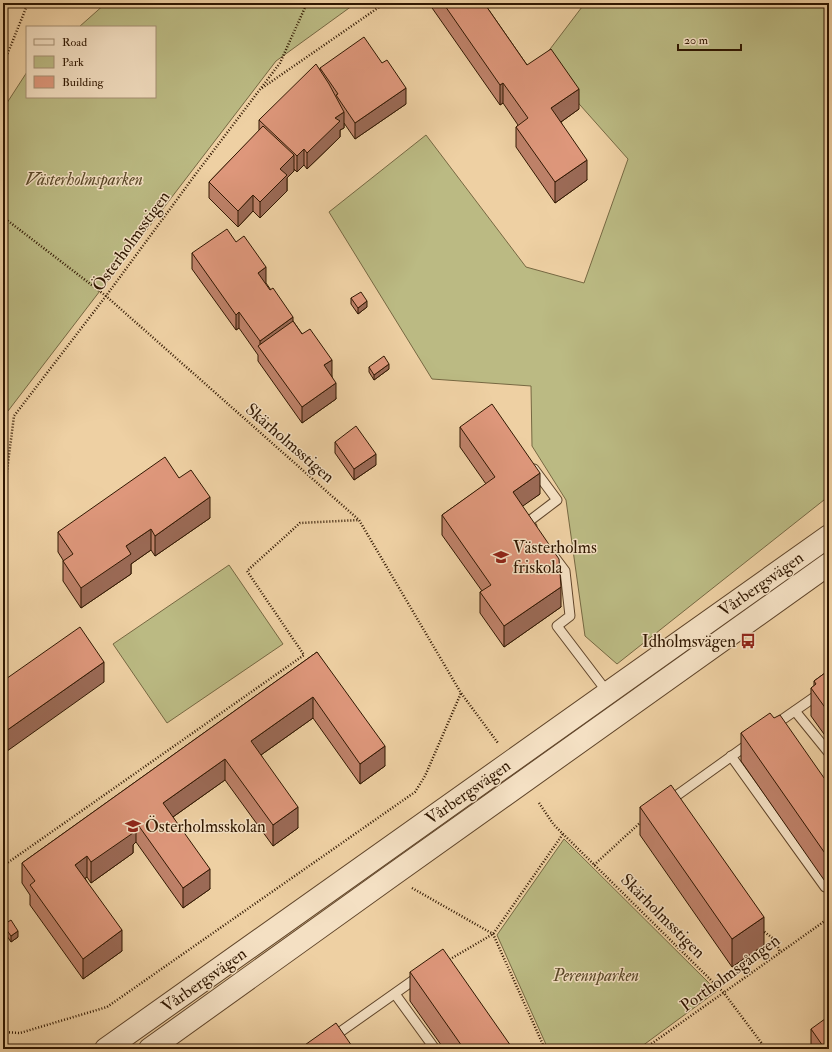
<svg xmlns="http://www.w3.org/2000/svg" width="832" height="1052" font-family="'IM FELL Double Pica',serif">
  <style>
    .green { fill: #bbba83; stroke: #766842 }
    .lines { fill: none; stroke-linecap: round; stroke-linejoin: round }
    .service-casing { stroke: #60452a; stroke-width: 11 }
    .tertiary-casing { stroke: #60452a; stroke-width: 24 }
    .path { stroke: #301701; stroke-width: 2.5; stroke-dasharray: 1 2; stroke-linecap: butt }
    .service { stroke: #f4e0c3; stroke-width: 9 }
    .tertiary { stroke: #f4e0c3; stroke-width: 22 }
    .wall { fill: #bf826a; stroke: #301701 }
    .shaded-wall { fill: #9b6a56; stroke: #301701 }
    .building { fill: #de977b; stroke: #301701 }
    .labels { text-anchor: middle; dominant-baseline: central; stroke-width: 3; stroke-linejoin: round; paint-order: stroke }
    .park-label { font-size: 17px; font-style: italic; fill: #5a4828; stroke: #f4e0c3 }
    .street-label { font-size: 17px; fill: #301701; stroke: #f4e0c3 }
    .poi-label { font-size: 17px; fill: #301701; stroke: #f4e0c3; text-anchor: start }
  </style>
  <rect width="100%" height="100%" fill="#eed0a3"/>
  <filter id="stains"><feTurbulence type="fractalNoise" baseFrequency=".005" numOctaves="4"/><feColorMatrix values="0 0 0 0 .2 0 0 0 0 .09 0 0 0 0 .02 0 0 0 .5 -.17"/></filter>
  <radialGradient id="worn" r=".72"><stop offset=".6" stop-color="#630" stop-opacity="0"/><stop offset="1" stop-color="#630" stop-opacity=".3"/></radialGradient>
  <!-- green -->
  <g class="green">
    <path d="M106,3H356L276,61L8,411L3,407V109L27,72V97H155V27H79Z"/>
    <path d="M585,3H829V496L617,664L585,636L566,500L532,446L531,386L432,379L329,212L426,135L526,267L584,283L628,159L541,61Z"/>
    <path d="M229,565L283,644L167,723L113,644Z"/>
    <path d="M564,839L717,991L638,1049H548L497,935Z"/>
  </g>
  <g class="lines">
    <defs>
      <g id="service">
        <path d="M532,527L528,522L557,500L534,469"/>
        <path d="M553,555L565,571L570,616L557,626L608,693"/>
        <path d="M795,711L829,753"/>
        <path d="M773,726L829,687"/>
        <path d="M731,756L825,887"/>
        <path d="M669,801L750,743"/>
        <path d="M395,994L435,1049"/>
        <path d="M316,1049L418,977"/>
      </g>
      <g id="tertiary">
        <path d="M106,1049L829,536"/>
        <path d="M150,1049L391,876L829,564"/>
      </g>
    </defs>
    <!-- service casing -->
    <use href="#service" class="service-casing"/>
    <!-- tertiary casing -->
    <use href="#tertiary" class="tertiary-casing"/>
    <!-- path -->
    <g class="path">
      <path d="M3,65L28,3"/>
      <path d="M262,88L385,3"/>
      <path d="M3,217L106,296L359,520L461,693L498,743"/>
      <path d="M3,502L14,416L106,296L195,175L280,63L307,3"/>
      <path d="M539,803L554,825L724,993L766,1049"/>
      <path d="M594,865L642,821"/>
      <path d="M3,866L304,655L247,571L300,523L359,520"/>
      <path d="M412,888L493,934L545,1049"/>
      <path d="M762,930L775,940L780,952"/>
      <path d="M447,961L493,934L563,834"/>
      <path d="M3,1032L20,1033L107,1007L415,792L425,776L461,693"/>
      <path d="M644,1049L829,918"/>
    </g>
    <!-- service -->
    <use href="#service" class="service"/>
    <!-- tertiary -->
    <use href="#tertiary" class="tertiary"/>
  </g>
  <!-- wall -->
  <g class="wall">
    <path d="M430,3H484L527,65L579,109L561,122L587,180L555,203L516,147V127L518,125L503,103L500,105L430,5Z"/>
    <path d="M320,68L406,104L355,139L344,123V128L340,130V137L307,169L304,165L297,172L294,169V171L287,178V191L260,218L253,211L238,227L209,198V182L259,131V120L320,71Z"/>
    <path d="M192,253L266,283L332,376L336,399L302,423L258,361V355L239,328L236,330L192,269Z"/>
    <path d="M351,298L367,307L358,314L351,304Z"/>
    <path d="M369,367L389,369L374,380L369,372Z"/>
    <path d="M460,427L540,494L522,506L561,607L504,647L480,613V592L482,591L442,535V515L486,484L460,447Z"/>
    <path d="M335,442L376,465L354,480L335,453Z"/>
    <path d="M179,478L210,518L155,556L151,550L131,564V574L81,608L63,581V560L58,552V532Z"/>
    <path d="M317,652L385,766L360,784L313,718L261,755L298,828L273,846L225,780L173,817L210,889L183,908L136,842L133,845V853L91,883L87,877L85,878L122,951L83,979L30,905V895L22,883V863Z"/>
    <path d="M829,670V741L811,716V688L814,686V681Z"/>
    <path d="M774,718L829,785V887L741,761V733Z"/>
    <path d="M640,807L764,945L732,967L640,835Z"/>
    <path d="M3,925L18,937L11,942L3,930Z"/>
    <path d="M410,972L513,1049H444L410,1001Z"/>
    <path d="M811,1029L829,1049H811Z"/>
  </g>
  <!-- shaded-wall -->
  <g class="shaded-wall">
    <path d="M503,83V103L500,105V85Z"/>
    <path d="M406,88V104L355,139V123Z"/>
    <path d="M579,89V109L551,129V108Z"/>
    <path d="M344,112V128L340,130V137L307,169V153L335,118Z"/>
    <path d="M304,149V165L297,172V156Z"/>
    <path d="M294,155V171L287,178V191L260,218V202L280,169Z"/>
    <path d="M587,160V180L555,203V182Z"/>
    <path d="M253,195V211L238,227V211Z"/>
    <path d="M266,267V283L258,289V273Z"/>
    <path d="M367,301V307L358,314V308Z"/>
    <path d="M239,312V328L236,330V315Z"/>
    <path d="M293,317V333L260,348V341Z"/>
    <path d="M332,360V376L324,381V365Z"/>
    <path d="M389,364V369L374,380V375Z"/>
    <path d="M336,383V399L302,423V407Z"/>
    <path d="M376,454V465L354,480V469Z"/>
    <path d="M540,473V494L513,513V492Z"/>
    <path d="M210,497V518L155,556V536Z"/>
    <path d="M151,529V550L131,564V574L81,608V588L126,546Z"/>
    <path d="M561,587V607L504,647V626Z"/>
    <path d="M104,662V682L3,754V733Z"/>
    <path d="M313,697V718L251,762V741Z"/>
    <path d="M385,746V766L360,784V764Z"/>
    <path d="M225,759V780L163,824V803Z"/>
    <path d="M298,807V828L273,846V825Z"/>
    <path d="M136,822V842L133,845V853L91,883V862L129,827Z"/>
    <path d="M87,856V877L75,885V865Z"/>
    <path d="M210,869V889L183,908V888Z"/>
    <path d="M764,917V945L732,967V939Z"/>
    <path d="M122,930V951L83,979V959Z"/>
    <path d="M18,931V937L11,942V936Z"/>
  </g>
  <!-- building -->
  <g class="building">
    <path d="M443,3H484L527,65L551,49L579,89L551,108L587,160L555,182L516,127L528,118L503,83L500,85Z"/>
    <path d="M364,37L382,63L387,60L406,88L355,123L336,95L338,94L320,68Z"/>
    <path d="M316,64L329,84L344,112L335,118L340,121L307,153L304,149L297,156L259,120Z"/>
    <path d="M263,126L294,155L280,169L287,175L260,202L253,195L238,211L209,182Z"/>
    <path d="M227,229L236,242L244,236L266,267L258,273L270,290L273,288L293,317L260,341L239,312L236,315L192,253Z"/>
    <path d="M361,292L367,301L358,308L351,298Z"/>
    <path d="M293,321L302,334L310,329L332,360L324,365L336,383L302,407L258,346Z"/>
    <path d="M384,356L389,364L374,375L369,367Z"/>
    <path d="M492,404L540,473L513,492L559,559L561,587L504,626L480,592L491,585L442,515L495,477L460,427Z"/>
    <path d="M356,426L376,454L354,469L335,442Z"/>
    <path d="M165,457L179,478L191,470L210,497L155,536L151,529L126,546L131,554L81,588L63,561L73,554L58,532Z"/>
    <path d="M80,627L104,662L3,733V681Z"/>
    <path d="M317,652L385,746L360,764L313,697L251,741L298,807L273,825L225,759L163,803L210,869L183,888L136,822L129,827L133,833L91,862L87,856L75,865L122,930L83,959L30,885L35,881L22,863Z"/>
    <path d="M829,670V713L811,688L816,684L814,681Z"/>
    <path d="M770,713L774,718L780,715L829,785V859L741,733Z"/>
    <path d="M671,785L764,917L732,939L640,807Z"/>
    <path d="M11,920L18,931L11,936L3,925Z"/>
    <path d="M443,949L513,1049H464L410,972Z"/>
    <path d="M829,1016V1049H825L811,1029Z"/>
    <path d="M336,1023L354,1049H303L302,1047Z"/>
  </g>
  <!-- icons -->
  <defs>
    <symbol id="school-bare" viewBox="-9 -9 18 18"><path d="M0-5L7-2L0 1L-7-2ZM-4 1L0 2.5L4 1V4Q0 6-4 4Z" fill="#8f2418" stroke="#f4e0c3" stroke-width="2.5" paint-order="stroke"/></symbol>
    <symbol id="bus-bare" viewBox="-9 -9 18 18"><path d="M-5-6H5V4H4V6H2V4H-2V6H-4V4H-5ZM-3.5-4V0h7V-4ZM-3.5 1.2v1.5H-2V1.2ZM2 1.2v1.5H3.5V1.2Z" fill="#8f2418" stroke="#f4e0c3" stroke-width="2.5" paint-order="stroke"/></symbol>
  </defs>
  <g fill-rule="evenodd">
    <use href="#school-bare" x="490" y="546" width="22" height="22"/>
    <use href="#bus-bare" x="737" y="630" width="22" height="22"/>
    <use href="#school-bare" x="122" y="815" width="22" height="22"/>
  </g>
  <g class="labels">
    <!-- park labels -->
    <g class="park-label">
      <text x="84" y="179">Västerholmsparken</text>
      <text x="596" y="975">Perennparken</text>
    </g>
    <!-- street labels -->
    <g class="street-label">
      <text transform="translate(131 241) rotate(-54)">Österholmsstigen</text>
      <text transform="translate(290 443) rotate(41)">Skärholmsstigen</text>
      <text transform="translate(761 584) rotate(-35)">Vårbergsvägen</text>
      <text transform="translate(468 792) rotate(-35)">Vårbergsvägen</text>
      <text transform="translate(663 916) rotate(45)">Skärholmsstigen</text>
      <text transform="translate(730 973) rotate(-36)">Portholmsgången</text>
      <text transform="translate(204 980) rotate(-35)">Vårbergsvägen</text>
    </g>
    <!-- poi labels -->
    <g class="poi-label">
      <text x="513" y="547">Västerholms<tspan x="513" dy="20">friskola</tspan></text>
      <text x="736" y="641" text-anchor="end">Idholmsvägen</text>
      <text x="145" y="826">Österholmsskolan</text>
    </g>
  </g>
  <!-- margin -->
  <rect width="832" height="1052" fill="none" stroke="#eed0a3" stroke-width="16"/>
  <rect x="4" y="4" width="824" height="1044" fill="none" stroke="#301701" stroke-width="2"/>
  <rect x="8" y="8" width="816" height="1036" fill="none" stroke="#301701"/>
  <!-- legend -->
  <rect x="26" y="26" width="130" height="72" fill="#f4e0c3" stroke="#a69075"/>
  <rect x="34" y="39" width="20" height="6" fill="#f4e0c3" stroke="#a69075"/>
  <text x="62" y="46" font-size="12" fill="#301701">Road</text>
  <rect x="34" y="56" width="20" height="12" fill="#bbba83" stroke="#a69075"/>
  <text x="62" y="66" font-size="12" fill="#301701">Park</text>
  <rect x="34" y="76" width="20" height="12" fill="#de977b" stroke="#a69075"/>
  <text x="62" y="86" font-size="12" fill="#301701">Building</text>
  <!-- scale -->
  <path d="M678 44v6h63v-6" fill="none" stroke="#301701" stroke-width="2"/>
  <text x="684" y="44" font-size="12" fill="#301701" stroke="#f4e0c3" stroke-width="3" paint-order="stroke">20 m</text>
  <rect width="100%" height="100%" filter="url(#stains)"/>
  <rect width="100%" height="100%" fill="url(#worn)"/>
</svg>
